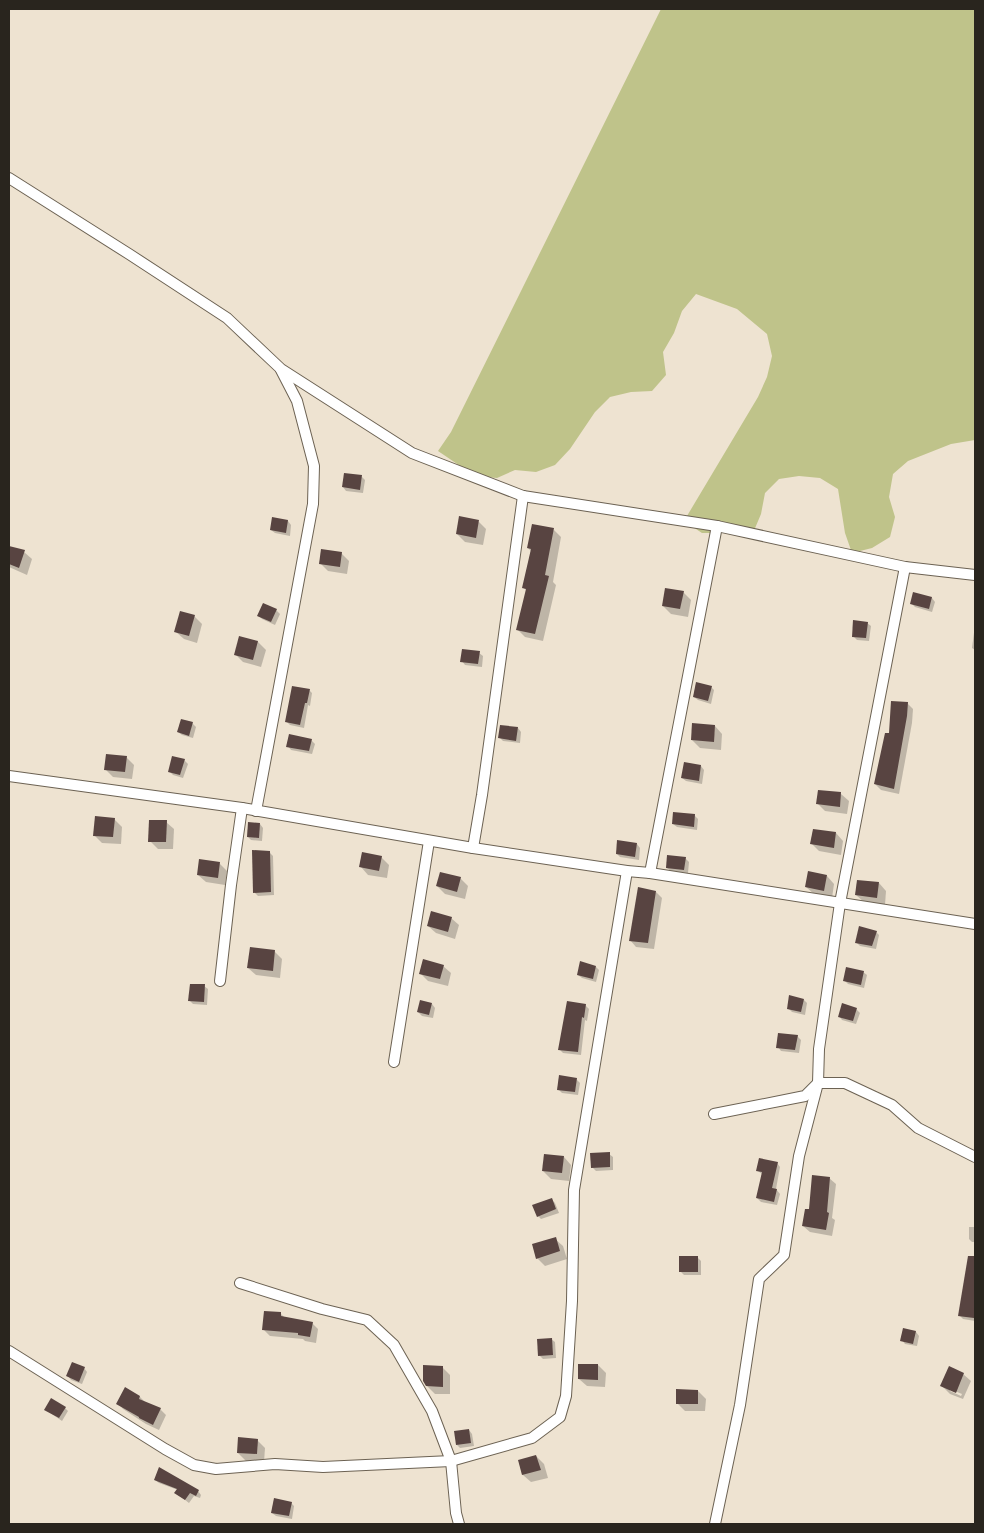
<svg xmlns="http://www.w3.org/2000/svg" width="984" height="1533" font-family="'Alegreya Sans',sans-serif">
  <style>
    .green { fill: #bfc38a }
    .shadow { fill: #0003; fill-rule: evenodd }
    .building { fill: #584441 }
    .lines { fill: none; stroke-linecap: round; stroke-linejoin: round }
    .service-casing { stroke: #6c6253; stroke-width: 12 }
    .service { stroke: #fff; stroke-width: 10 }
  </style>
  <rect width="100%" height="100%" fill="#eee3d1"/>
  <!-- green -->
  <path class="green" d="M661,9H975V440L951,444L908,461L893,474L889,497L895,517L890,537L872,548L852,553L845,533L838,489L820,478L799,476L779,479L765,493L761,514L753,533H702L684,521L758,397L767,377L772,356L767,334L737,309L696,294L682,311L674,333L663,352L666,375L652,391L631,392L610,397L595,412L570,449L555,465L536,472L515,470L497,478L475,476L438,451L451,432Z"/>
  <!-- shadow -->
  <g class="shadow">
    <path d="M362,477L365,480L363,493L346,491L343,487Z"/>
    <path d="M273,519L288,521L291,525L290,536L275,533L271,530Z"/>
    <path d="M479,522L486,529L483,545L465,542L457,534Z"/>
    <path d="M554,530L561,537L553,582L556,585L543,641L525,637L517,629L527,591L523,587L531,551L528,548Z"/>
    <path d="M9,547L24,552L32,559L27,575L9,567Z"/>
    <path d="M341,553L349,561L347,574L328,571L320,563Z"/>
    <path d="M683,592L691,600L688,617L671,614L663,606Z"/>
    <path d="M914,593L932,598L935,602L932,612L915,607L911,603Z"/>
    <path d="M263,604L276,610L280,614L275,625L262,619L258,615Z"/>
    <path d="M194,616L202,624L197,643L184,639L176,632Z"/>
    <path d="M867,623L871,626L869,641L857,640L853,636Z"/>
    <path d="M975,625V650L972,648Z"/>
    <path d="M240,637L258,642L266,650L261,667L243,662L235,654Z"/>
    <path d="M479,653L483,656L482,667L465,665L462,661Z"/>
    <path d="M711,687L714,690L711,704L698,700L694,697Z"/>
    <path d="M309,690L312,693L310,706L308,705L304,728L290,725L287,722Z"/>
    <path d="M907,703L913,709L912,723L899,794L881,790L875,784L890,735Z"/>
    <path d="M192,723L196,727L193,738L182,735L178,732Z"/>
    <path d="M715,726L722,734L721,750L700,748L692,740Z"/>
    <path d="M518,728L521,732L520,743L503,741L500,738Z"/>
    <path d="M311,740L315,744L312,754L291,750L288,746Z"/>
    <path d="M126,757L134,765L132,779L113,777L105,769Z"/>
    <path d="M184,760L188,764L183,778L173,775L169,771Z"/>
    <path d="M701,766L704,770L702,784L686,781L682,778Z"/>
    <path d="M841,794L849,801L847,814L825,811L817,803Z"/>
    <path d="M694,815L698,819L697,830L677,827L673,824Z"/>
    <path d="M114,819L122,827L121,844L102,843L94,835Z"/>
    <path d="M166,822L174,829L173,849H158L150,841Z"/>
    <path d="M260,824L263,828L262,841L251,840L248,837Z"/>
    <path d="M836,833L843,841L841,855L819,851L812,844Z"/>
    <path d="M637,844L640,848L639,860L620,857L617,854Z"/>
    <path d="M270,853L273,856L274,895L258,896L254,892Z"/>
    <path d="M381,857L389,865L387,878L368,875L361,867Z"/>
    <path d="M685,858L689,862L688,873L671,871L667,868Z"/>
    <path d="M219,863L227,871L225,885L206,882L198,875Z"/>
    <path d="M827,876L834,884L832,898L814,894L806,887Z"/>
    <path d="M460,878L468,886L465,899L445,894L437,886Z"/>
    <path d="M879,883L886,891L885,905L864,902L856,895Z"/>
    <path d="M656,892L662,898L654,949L636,947L630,940Z"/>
    <path d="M451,918L459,925L455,939L436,933L428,926Z"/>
    <path d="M876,932L879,935L876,949L860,946L856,942Z"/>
    <path d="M274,951L282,959L280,978L256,975L248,968Z"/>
    <path d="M443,966L451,973L448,986L428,981L420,973Z"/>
    <path d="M596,967L599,970L596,982L582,978L578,975Z"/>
    <path d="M863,972L867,975L864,988L848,984L845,981Z"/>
    <path d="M204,986L208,989L207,1005L193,1004L190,1001Z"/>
    <path d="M804,1000L807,1003L805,1015L792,1012L788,1008Z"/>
    <path d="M432,1004L435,1008L433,1018L422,1016L418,1012Z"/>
    <path d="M585,1005L589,1009L587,1021L585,1020L581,1055L563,1053L559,1049Z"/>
    <path d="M856,1009L860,1013L856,1024L842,1020L839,1016Z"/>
    <path d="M797,1036L801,1040L799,1053L781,1051L778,1047Z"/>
    <path d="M576,1079L580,1083L578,1095L562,1093L558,1089Z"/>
    <path d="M609,1154L613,1157V1170L596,1171L592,1167Z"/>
    <path d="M564,1157L571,1165L569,1181L551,1179L543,1171Z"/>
    <path d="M777,1163L780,1167L776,1189L780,1194L777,1205L761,1202L757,1198L762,1174L758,1171Z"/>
    <path d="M829,1178L836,1184L832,1218L835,1220L832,1236L810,1232L803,1226L810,1211Z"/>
    <path d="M551,1199L555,1203L559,1213L541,1219L538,1216Z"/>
    <path d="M969,1227H975V1242H972L969,1239Z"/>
    <path d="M555,1239L563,1246L567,1259L545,1266L537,1258Z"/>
    <path d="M697,1257L701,1261V1275H684L681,1272Z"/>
    <path d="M968,1265L975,1266V1321L963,1319L959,1315Z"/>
    <path d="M280,1313L285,1318L312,1323L318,1329L316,1343L305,1341L303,1339L270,1336L264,1330Z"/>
    <path d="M904,1329L916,1332L919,1336L917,1346L905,1344L902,1340Z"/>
    <path d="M551,1339L555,1342L556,1358L543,1359L539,1355Z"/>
    <path d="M598,1365L606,1373L605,1387L587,1386L579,1379Z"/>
    <path d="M442,1367L450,1375V1394H435L427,1386Z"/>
    <path d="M84,1368L87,1372L82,1384L71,1380L68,1376Z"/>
    <path d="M963,1374L971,1381L963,1399L950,1394L942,1386ZM950,1389L962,1394L961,1396L950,1391Z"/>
    <path d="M698,1391L706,1399L705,1411H685L677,1403Z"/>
    <path d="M140,1397L146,1403L160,1409L166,1415L159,1430L146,1424L123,1409L118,1403Z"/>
    <path d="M65,1408L68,1411L62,1421L46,1410Z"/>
    <path d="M469,1430L472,1434L474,1446L460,1448L457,1445Z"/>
    <path d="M257,1440L265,1448L264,1462L246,1461L238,1453Z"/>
    <path d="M536,1456L544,1464L548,1478L531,1482L523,1475L519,1461Z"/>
    <path d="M155,1480L198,1491L201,1495L200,1498L194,1496L189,1503L176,1493L178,1490L159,1483Z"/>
    <path d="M291,1503L294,1506L292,1519L276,1516L272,1513Z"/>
  </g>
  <!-- building -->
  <g class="building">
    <path d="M344,473L362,475L360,490L342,487Z"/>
    <path d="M459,516L479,520L476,538L456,534Z"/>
    <path d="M272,517L288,520L286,533L270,530Z"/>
    <path d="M532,524L554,528L545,575L549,576L535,634L516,630L526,589L522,588L531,549L527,548Z"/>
    <path d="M9,546L25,550L19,568L9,564Z"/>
    <path d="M321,549L342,552L340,567L319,564Z"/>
    <path d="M665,588L684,591L680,609L662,606Z"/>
    <path d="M913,592L932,597L929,609L910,604Z"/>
    <path d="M263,603L277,609L271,622L257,616Z"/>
    <path d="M180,611L195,615L189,636L174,632Z"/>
    <path d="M853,620L868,622L866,638L852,637Z"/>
    <path d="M239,636L258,641L253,660L234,655Z"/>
    <path d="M462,649L480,651L478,664L460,662Z"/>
    <path d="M696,682L712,686L708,701L693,697Z"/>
    <path d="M292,686L310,689L307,703H305L300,725L285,722Z"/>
    <path d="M891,701L908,702L907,716L894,789L874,784L885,733H889Z"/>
    <path d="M181,719L193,722L189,736L177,732Z"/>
    <path d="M692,723L715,725L714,742L691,740Z"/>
    <path d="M500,725L518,727L516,741L498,738Z"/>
    <path d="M289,734L312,739L309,751L286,747Z"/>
    <path d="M106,754L127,756L125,772L104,770Z"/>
    <path d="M172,756L185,759L180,775L168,772Z"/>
    <path d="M684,762L701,765L699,781L681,778Z"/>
    <path d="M818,790L841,792L840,807L816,804Z"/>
    <path d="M673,812L695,814L694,827L672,824Z"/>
    <path d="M95,816L115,818L113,837L93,836Z"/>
    <path d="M149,820H167L166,842H148Z"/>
    <path d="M248,822L260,823L259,838L247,837Z"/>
    <path d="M813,829L836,832L834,848L810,844Z"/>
    <path d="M617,840L637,843L635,857L616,854Z"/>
    <path d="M252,850L270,851L271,892L253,893Z"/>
    <path d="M362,852L382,856L379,871L359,867Z"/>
    <path d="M667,855L686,857L684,870L666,868Z"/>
    <path d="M199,859L220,862L218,878L197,875Z"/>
    <path d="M808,871L827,875L824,891L805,887Z"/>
    <path d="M440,872L461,877L457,892L436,886Z"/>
    <path d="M857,880L879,882L877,898L855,895Z"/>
    <path d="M638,887L656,891L648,943L629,941Z"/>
    <path d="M431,911L452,917L448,932L427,926Z"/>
    <path d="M859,926L877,931L872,946L855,943Z"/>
    <path d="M250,947L275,950L273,971L247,968Z"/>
    <path d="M423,959L444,965L440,979L419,974Z"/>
    <path d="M580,961L596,966L593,979L577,975Z"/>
    <path d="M846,967L864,971L861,985L843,981Z"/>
    <path d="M190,984H205L204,1002L188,1001Z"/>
    <path d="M789,995L804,999L801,1012L787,1009Z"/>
    <path d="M420,1000L432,1003L429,1015L417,1012Z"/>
    <path d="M567,1001L586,1004L584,1018L582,1017L578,1052L558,1050Z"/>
    <path d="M842,1003L857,1008L853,1021L838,1017Z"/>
    <path d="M778,1033L798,1035L795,1050L776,1048Z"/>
    <path d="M559,1075L577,1078L575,1092L557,1090Z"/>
    <path d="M610,1152V1167L591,1168L590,1153Z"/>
    <path d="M544,1154L564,1156L562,1173L542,1171Z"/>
    <path d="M759,1158L778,1162L772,1188L777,1189L774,1202L756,1198L762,1172L756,1171Z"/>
    <path d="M812,1175L830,1177L827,1212L829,1213L826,1230L802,1226L805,1209H809Z"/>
    <path d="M552,1198L556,1209L537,1217L532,1205Z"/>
    <path d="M556,1237L560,1251L536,1259L532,1244Z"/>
    <rect x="679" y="1256" width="19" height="16"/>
    <path d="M968,1256H975L974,1318L958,1316Z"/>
    <path d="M264,1311L281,1312V1316L313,1322L310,1337L298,1335V1333L262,1330Z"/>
    <path d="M903,1328L916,1331L913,1344L900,1341Z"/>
    <path d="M552,1338L553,1355L538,1356L537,1339Z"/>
    <path d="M72,1362L85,1367L79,1382L66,1376Z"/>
    <path d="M578,1364H598V1380L578,1379Z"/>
    <path d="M423,1365L443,1366V1387L426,1386L423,1381Z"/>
    <path d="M949,1366L964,1373L956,1393L940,1386Z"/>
    <path d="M125,1387L140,1396L139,1399L161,1408L153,1425L139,1418V1417L116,1404Z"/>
    <path d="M676,1389L698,1390V1404H676Z"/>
    <path d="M51,1398L66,1407L59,1418L44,1410Z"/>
    <path d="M469,1429L471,1443L456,1445L454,1431Z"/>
    <path d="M238,1437L258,1439L257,1454L237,1453Z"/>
    <path d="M536,1455L541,1470L522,1475L518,1460Z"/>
    <path d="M159,1467L199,1490L196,1496L190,1493L185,1500L174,1493L177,1489L154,1480Z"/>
    <path d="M274,1498L292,1502L289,1516L271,1513Z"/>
  </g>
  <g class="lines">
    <defs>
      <g id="service">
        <path d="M9,178L129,254L227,318L281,369L412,453L523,496L717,526L905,567L975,575"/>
        <path d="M9,776L242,808L473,848L627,871L650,873L975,924"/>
        <path d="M256,811L313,504L314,466L297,401L281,370"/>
        <path d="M473,848L482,795L523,496"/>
        <path d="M650,873L717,526"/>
        <path d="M220,981L231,885L242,808"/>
        <path d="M394,1062L429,841"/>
        <path d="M714,1114L805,1096L818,1083H845L892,1105L918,1128L975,1157"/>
        <path d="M240,1283L322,1309L367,1320L394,1345L432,1411L451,1461L456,1513L459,1524"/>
        <path d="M9,1351L165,1449L194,1465L216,1469L275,1464L323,1467L451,1461L532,1438L560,1417L566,1396L572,1301L574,1190L627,871"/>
        <path d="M715,1524L740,1405L759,1279L784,1255L799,1156L818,1083L819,1049L840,903L905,567"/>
      </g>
    </defs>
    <!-- service casing -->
    <use href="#service" class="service-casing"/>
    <!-- service -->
    <use href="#service" class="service"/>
  </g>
  <!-- border -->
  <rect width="984" height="1533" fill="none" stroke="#29251e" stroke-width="20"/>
</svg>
